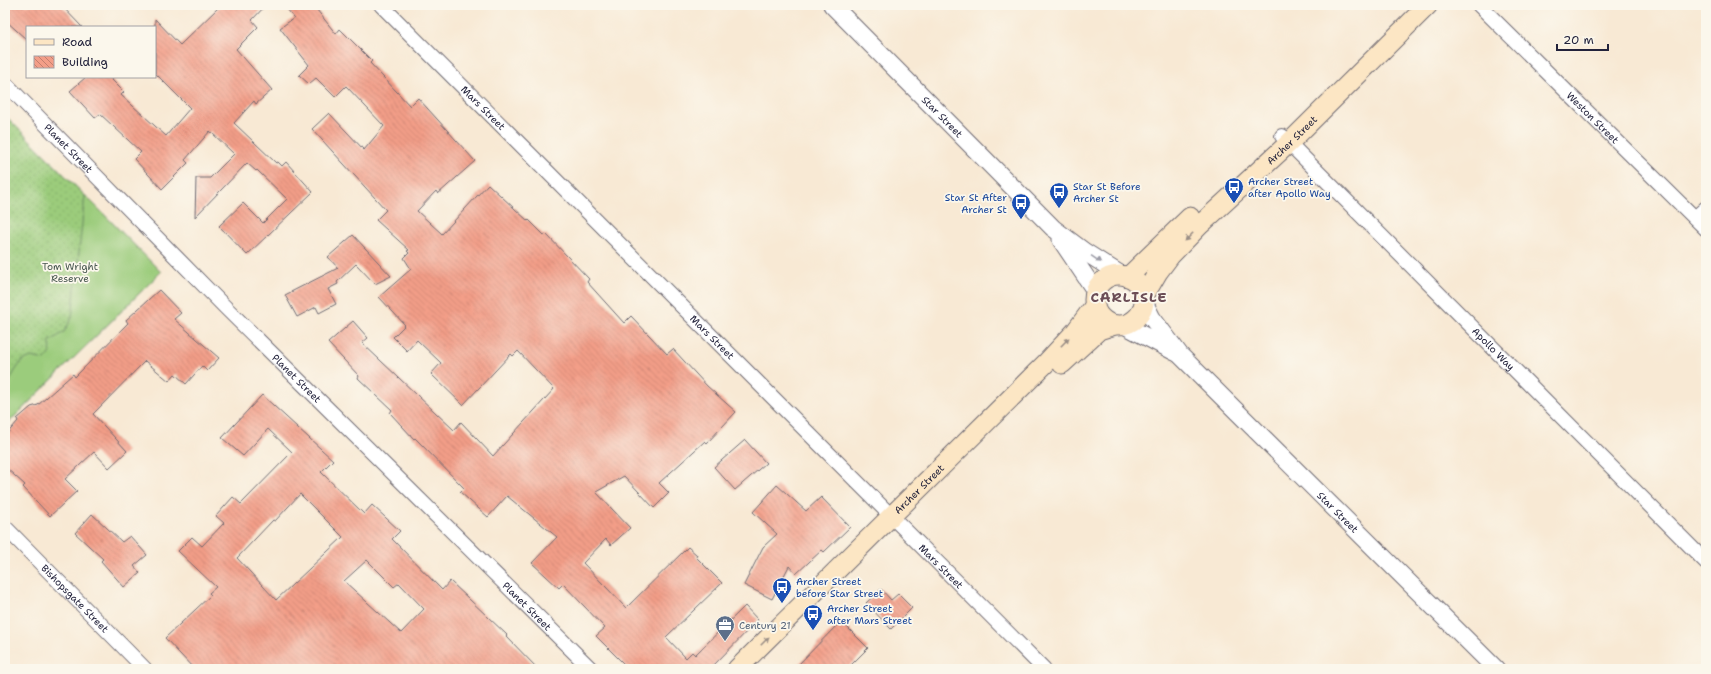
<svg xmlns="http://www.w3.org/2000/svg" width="1711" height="674" font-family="'Shantell Sans',sans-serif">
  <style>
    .grass { fill: url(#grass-dots); stroke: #5e775c }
    .garden { fill: #9bcc7c; stroke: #5e775c }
    .building { fill: url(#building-back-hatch); fill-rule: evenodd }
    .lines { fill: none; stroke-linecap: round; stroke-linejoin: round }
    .minor-casing { stroke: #6d6871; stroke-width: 16 }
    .tertiary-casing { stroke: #6d6871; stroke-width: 19 }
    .secondary-casing { stroke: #6d6871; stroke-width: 21 }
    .minor { stroke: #fff; stroke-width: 14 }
    .tertiary { stroke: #fff; stroke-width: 17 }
    .secondary { stroke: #fce6c4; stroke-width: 19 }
    .oneway { fill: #9a8e86 }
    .oneway2 { fill: #9c9ca7 }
    .labels { text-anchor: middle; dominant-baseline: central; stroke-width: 3.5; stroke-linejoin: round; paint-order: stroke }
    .street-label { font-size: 10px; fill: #22223b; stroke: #fbf7ec }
    .transit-label { font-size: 10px; fill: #164399; stroke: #fbf7ec; text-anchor: start }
    .park-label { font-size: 10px; fill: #46554e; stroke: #fbf7ec }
    .service-label { font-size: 10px; fill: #4e5e75; stroke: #fbf7ec; text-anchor: start }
    .district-label { font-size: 14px; font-weight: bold; letter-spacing: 1px; fill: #6b4d56; stroke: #fbf7ec }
  </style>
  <defs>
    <pattern id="grass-dots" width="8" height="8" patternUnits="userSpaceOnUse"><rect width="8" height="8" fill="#9bcc7c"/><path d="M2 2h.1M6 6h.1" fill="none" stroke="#85af6c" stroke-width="1.8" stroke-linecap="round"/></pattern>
    <pattern id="building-back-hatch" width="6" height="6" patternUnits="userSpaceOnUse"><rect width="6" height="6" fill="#f39e88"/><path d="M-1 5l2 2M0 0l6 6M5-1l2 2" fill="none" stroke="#c48070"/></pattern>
  </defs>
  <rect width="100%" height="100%" fill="#fbf7ec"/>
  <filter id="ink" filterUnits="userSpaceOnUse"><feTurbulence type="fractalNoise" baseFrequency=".025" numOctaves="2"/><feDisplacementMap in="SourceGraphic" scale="8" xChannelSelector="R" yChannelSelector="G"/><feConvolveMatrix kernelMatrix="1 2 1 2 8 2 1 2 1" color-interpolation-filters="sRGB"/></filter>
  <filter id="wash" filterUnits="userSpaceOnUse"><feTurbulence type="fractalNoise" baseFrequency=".012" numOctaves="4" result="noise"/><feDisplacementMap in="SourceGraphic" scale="16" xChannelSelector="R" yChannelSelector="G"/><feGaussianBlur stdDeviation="0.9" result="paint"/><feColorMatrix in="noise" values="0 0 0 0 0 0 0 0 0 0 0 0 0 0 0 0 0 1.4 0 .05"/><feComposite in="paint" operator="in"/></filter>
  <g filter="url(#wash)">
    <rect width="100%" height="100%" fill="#f8e9d4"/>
    <!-- grass -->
    <path class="grass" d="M5,115L161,272L5,426Z"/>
    <!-- garden -->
    <path class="garden" d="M85,195L161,272L5,426V389L15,371L22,361L31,357L45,360C49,355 53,348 49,342L64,332L72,318Z"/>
    <g id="blocks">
      <!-- building -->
      <g class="building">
        <path d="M5,5H61L82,27H27V40L5,20Z"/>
        <path d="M221,5H266L252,20L258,27L236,49L272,90L256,104L254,101L234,123L276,163L278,162L282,166L286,162L313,192L247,255L219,226L243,203L263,223L287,199L257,170L256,171L247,163L195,217L196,178H210L234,154L210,131L185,160L188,163L162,189L134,159L141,152L100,114L95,118L70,91L86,77H109L124,92L121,95L166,136L190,108L155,73V19L180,45Z"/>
        <path d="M284,5H313L336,34L340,29L372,61L370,63L410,106L418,98L475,161L438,194L436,191L417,211L442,234L488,184L528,221L529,220L544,235L546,234L589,279L587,282L624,323L631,316L667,354L673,349L707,386L736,412L707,443L705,441L659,483L669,493L654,508L624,476L596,492L630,528L611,545L606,539L583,563L626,608L688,547L697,555L696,557L722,583L666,637L686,658L692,652L695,655L745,606L758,620L710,669H629L596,636L605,628L563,584L559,588L532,563L557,537L507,496L488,517L460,492L464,488L415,438L414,439L390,413L392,410L358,378L359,376L328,343L353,321L368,338L362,343L454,430L461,422L493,456L554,389L518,351L513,356L511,354L463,405L431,374L441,363L417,340L407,351L393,337L405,325L379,297L411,269L404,258L409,253L407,251L409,250L376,220L386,210L312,129L329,113L364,150L384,126L346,86L335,97L316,78L309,84L299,75L309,65L280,28L294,18Z"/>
        <path d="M353,235L391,276L375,284L356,264L337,282L338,284L328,289L336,304L319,313L316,307L297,317L285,295L338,268L328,257Z"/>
        <path d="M159,290L181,313L174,319L219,358L207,371L202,366L186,384L175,374L169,381L145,361L93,414L127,451L109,468L94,452L65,479L77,491L50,516L23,487L25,485L5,467V436L18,421L17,419L31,407L38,405L73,374L75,377L128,323L126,320Z"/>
        <path d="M262,395L333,460L321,472L364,514L372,505L400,531L392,539L442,590L450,581L507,635L506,636L538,669H194L165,638L211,595L209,593L216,587L178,551L192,537L202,546L224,523L216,516L233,497L241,504L292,452L268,429L243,456L222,438ZM300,494L343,537L276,600L237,558L273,520L275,521ZM367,560L394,587L399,583L424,609L401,633L344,581Z"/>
        <path d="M745,440L766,463L735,490L714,467Z"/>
        <path d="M777,485L806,511L821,497L850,527L824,552L822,550L796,574L789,566L772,599L744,585L763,547L777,534L753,512Z"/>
        <path d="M92,514L122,542L130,536L147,555L134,566L140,573L124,587L101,561L103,559L75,533Z"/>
        <path d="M881,589L891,600L898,594L912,608L891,629L866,603Z"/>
        <path d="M841,621L868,648L847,669H794Z"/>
      </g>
    </g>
  </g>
  <g filter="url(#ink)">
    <use href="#blocks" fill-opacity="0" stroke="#6d6871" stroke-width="1"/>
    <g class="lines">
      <defs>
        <g id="minor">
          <path id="s1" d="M381,5L1044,669"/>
          <path id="s2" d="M1479,5L1706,229"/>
          <path id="s3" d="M5,83L226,308L591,669"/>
          <path id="s4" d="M1282,136L1706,562"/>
          <path d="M1695,218L1706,208"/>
          <path id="s5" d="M5,527L145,669"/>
        </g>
        <g id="tertiary">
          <path id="s6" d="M832,5L1053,228L1085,252L1123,276"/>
          <path d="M1061,240L1096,292"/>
          <path id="s7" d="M1144,302L1152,318L1180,355L1496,669"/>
          <path d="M1124,325L1175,352"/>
        </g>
        <g id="secondary">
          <circle cx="1119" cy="300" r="25"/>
          <path d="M1128,277L1190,217"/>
          <path id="s8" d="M1144,296L1158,272L1170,256L1200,225L1289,143L1428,5"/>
          <path d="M1062,364L1099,330L1115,325"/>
          <path id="s9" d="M737,669L1047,362L1075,332L1095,305"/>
        </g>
      </defs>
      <!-- minor casing -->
      <use href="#minor" class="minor-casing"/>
      <!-- tertiary casing -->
      <use href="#tertiary" class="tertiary-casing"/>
      <!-- secondary casing -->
      <use href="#secondary" class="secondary-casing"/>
      <!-- minor -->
      <use href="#minor" class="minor"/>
      <!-- tertiary -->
      <use href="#tertiary" class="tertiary"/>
      <!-- secondary -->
      <use href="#secondary" class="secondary"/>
    </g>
    <!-- one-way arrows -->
    <defs><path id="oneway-solid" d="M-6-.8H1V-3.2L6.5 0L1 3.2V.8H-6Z"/></defs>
    <g class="oneway">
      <use href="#oneway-solid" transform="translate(1189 237) rotate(134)"/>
      <use href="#oneway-solid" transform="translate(1065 342) rotate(-46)"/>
      <use href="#oneway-solid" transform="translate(765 641) rotate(-45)"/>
    </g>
    <use class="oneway2" href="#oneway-solid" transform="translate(1096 259) rotate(34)"/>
  </g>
  <!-- icons -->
  <defs>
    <symbol id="bus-pin" viewBox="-11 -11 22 30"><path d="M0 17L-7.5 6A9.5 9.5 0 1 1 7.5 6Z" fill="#1a4fb4" stroke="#fbf7ec"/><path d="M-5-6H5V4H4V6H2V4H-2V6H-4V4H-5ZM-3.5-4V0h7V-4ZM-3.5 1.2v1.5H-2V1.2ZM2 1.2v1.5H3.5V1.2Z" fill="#fff"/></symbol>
    <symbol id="office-pin" viewBox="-11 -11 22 30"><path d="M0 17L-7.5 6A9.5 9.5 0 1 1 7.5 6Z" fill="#5c6f8a" stroke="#fbf7ec"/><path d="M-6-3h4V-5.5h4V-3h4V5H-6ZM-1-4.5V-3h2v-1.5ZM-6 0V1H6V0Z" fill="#fff"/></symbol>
  </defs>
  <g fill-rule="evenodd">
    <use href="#bus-pin" x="1223" y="176" width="22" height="30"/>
    <use href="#bus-pin" x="1048" y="181" width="22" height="30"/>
    <use href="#bus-pin" x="1010" y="192" width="22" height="30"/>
    <use href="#bus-pin" x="771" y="576" width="22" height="30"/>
    <use href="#bus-pin" x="802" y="603" width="22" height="30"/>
    <use href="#office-pin" x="714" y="614" width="22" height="30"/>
  </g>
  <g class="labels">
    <!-- street labels -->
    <g class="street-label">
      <text stroke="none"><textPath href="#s1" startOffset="145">Mars Street</textPath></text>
      <text stroke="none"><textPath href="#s6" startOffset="157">Star Street</textPath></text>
      <text stroke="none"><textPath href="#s2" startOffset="160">Weston Street</textPath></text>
      <text stroke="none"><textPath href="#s8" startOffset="216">Archer Street</textPath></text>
      <text stroke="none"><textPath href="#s3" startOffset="91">Planet Street</textPath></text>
      <text stroke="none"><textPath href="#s1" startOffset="469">Mars Street</textPath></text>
      <text stroke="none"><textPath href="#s4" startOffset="300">Apollo Way</textPath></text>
      <text stroke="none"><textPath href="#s3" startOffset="415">Planet Street</textPath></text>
      <text stroke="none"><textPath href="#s9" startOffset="256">Archer Street</textPath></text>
      <text stroke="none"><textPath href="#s7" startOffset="287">Star Street</textPath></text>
      <text stroke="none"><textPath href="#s1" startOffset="793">Mars Street</textPath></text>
      <text stroke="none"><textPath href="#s5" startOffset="100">Bishopsgate Street</textPath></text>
      <text stroke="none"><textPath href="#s3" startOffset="739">Planet Street</textPath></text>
    </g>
    <!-- transit labels -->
    <g class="transit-label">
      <text x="1248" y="181">Archer Street<tspan x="1248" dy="12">after Apollo Way</tspan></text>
      <text x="1073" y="186">Star St Before<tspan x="1073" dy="12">Archer St</tspan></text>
      <text x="1007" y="197" text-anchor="end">Star St After<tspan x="1007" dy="12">Archer St</tspan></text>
      <text x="796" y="581">Archer Street<tspan x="796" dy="12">before Star Street</tspan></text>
      <text x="827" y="608">Archer Street<tspan x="827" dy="12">after Mars Street</tspan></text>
    </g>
    <!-- park labels -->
    <g class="park-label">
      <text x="70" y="266">Tom Wright<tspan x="70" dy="12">Reserve</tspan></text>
    </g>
    <!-- service labels -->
    <g class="service-label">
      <text x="739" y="625">Century 21</text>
    </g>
    <!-- district labels -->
    <g class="district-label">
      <text x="1129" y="297">CARLISLE</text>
    </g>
  </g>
  <!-- margin -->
  <rect width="1711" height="674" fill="none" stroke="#fbf7ec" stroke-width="20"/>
  <!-- legend -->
  <rect x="26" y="26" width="130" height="52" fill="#fbf7ec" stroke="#a4a2a5"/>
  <rect x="34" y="39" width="20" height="6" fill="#fce6c4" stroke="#a4a2a5"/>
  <text x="62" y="46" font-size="12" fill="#22223b">Road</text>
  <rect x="34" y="56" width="20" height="12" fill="url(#building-back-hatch)" stroke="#a4a2a5"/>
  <text x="62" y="66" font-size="12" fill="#22223b">Building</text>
  <!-- scale -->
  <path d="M1557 44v6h51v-6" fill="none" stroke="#22223b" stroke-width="2"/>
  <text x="1563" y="44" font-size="12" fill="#22223b" stroke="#fbf7ec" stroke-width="3" paint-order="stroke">20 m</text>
</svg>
